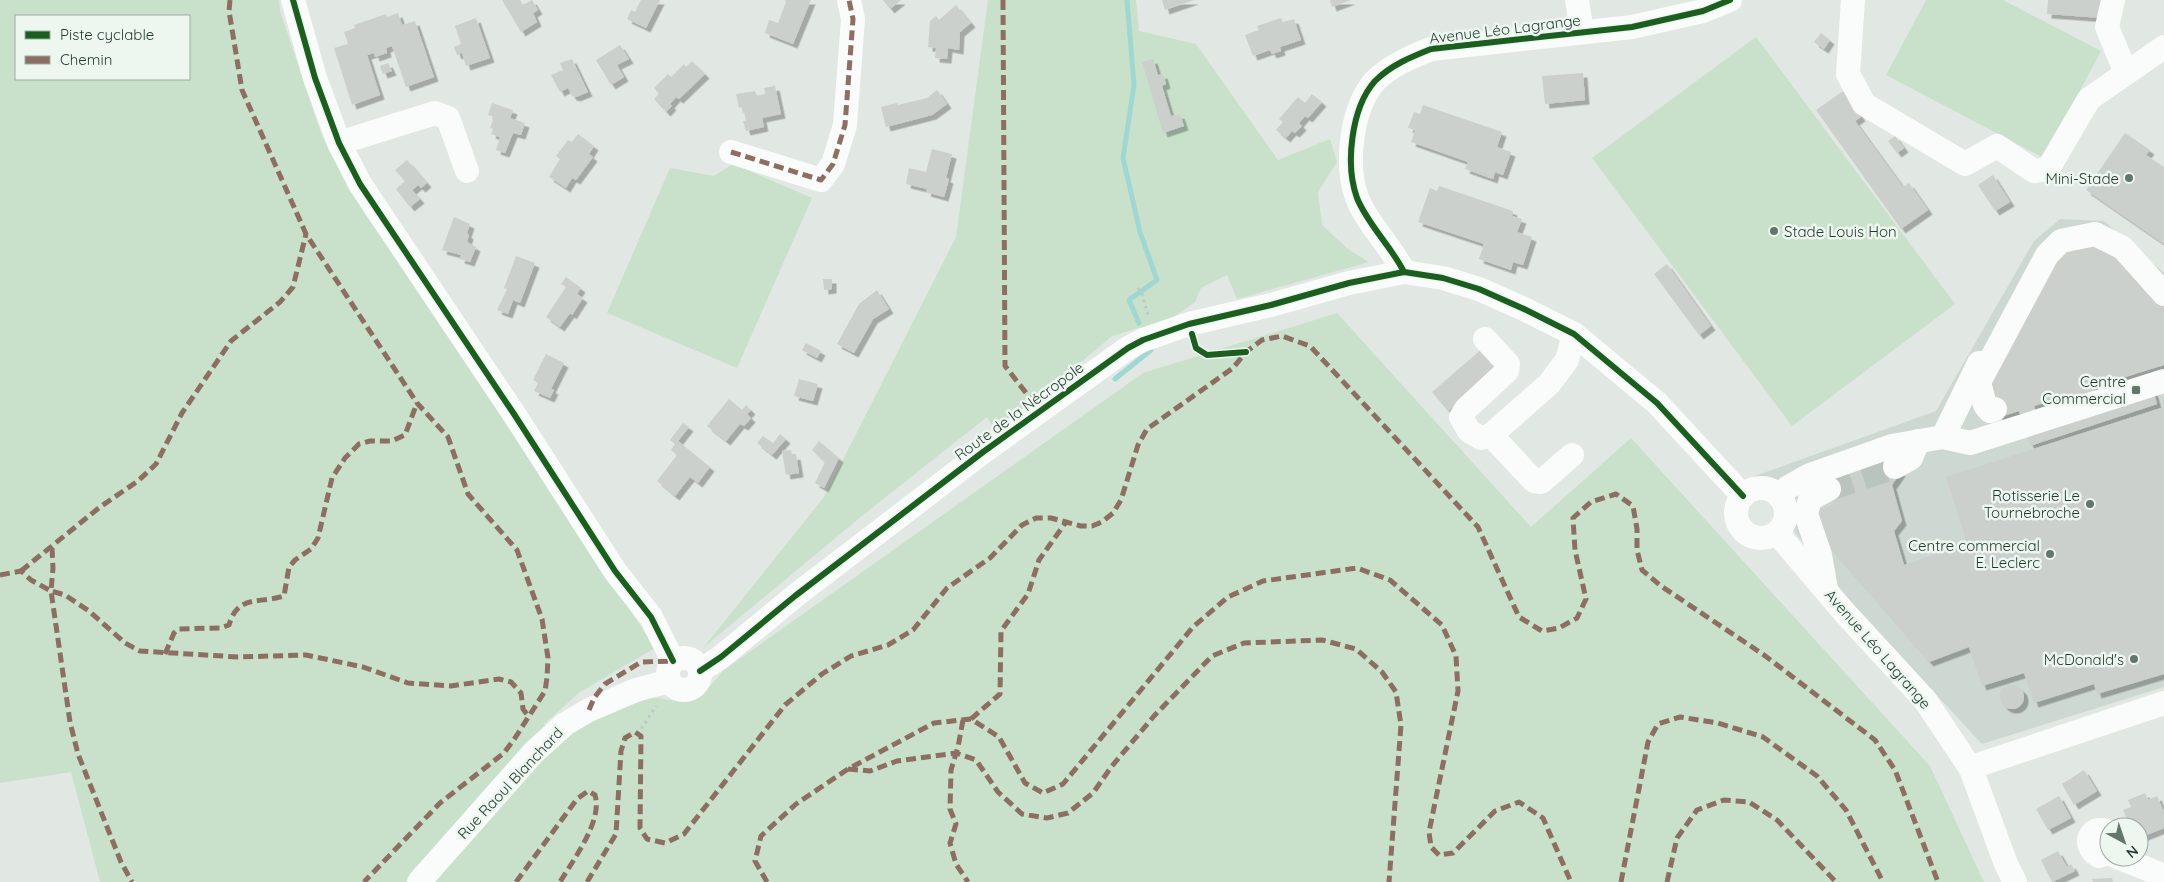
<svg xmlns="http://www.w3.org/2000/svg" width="2164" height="882" font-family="Quicksand,sans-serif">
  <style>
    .built { fill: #ced8d2 }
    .green { fill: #c9e1cb; fill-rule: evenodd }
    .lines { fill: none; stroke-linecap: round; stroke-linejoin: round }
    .stream { stroke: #a0d7d2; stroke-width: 5 }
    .building { fill: #cbd0cd; fill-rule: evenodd; filter: url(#shadow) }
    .minor-tunnel { stroke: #bac4be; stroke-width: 24; stroke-dasharray: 24 12; stroke-linecap: butt }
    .path { stroke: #bfc7c3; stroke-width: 3; stroke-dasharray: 2.5 4; stroke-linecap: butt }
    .minor { stroke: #fafbfb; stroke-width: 24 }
    .quiet { stroke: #8d6e63; stroke-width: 5; stroke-dasharray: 10 5; stroke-linecap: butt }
    .cycleway-casing { stroke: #eef6f0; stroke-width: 9 }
    .cycleway { stroke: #1b5e20; stroke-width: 6 }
    .poi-dot { fill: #63766c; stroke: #eef6f0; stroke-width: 2 }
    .labels { text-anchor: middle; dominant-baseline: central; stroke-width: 5; stroke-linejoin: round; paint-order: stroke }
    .street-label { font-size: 15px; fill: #1f392c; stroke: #eef6f0 }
    .poi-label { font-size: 15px; fill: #1f392c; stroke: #eef6f0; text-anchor: end }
  </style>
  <defs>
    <filter id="shadow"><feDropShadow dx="4.5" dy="4.5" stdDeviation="0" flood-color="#0004"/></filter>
  </defs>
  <rect width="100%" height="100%" fill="#e1e7e3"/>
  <!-- built -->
  <path class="built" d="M2060,219L2104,221L2164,273V687L1982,744L1842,593L1752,477L1936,411L2034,241Z"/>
  <!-- green -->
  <g class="green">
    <path d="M0,0H279L280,11L322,136L365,214L448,333L655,648L580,692L544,724L558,742L585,724L646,696L681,702L701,696L724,670L1143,373L1337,313L1531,527L1631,438L1930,766L1984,882H100L71,772L0,783ZM16,16H189V79H16Z"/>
    <path d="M988,0H1136L1139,31L1196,44L1278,160L1330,139L1337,162L1318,192L1322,225L1348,249L1369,262L1237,299L1227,275L1201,288L1195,302L1172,318L1112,336L997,433L987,417L862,516L703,648L824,497L956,237Z"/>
    <path d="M1926,0H2003L2101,51L2044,158L1886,75Z"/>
    <path d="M1756,37L1955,304L1792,426L1592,158Z"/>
    <path d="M733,164L812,198L737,368L607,313L670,168L714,176Z"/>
  </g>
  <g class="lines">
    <!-- stream -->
    <g class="stream">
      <path d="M1127,0L1134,85L1123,158L1140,232L1157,280L1129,300L1139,323"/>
      <path d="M1115,379L1151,350"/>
    </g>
  </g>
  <!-- building -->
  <g class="building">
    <path d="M502,0H520L523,5L532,0L538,10L533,13L537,22L521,32Z"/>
    <path d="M641,0H660L646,28L627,19L631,10L635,12Z"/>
    <path d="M785,0H811L793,44L765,33L769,20L778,23L786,2Z"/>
    <path d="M883,0H901L890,9Z"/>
    <path d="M1162,0H1194L1165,10Z"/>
    <path d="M1330,0H1351L1332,7Z"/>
    <path d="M2048,0H2104L2102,18L2047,14Z"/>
    <path d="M956,5L971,23L960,32L959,50L948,48L947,59L935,58L936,48L928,47L930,21L936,16L939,20Z"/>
    <path d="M398,13L402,25L415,21L434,77L406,87L392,46L386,48L387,53L375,57L374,53L367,55L380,95L352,105L334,48L348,44L344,32L355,28L354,25L386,14L387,17Z"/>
    <path d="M476,18L490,58L466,66L462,53L457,55L454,47L461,44L455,26Z"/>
    <path d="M1281,18L1283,22L1294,19L1301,40L1280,47L1281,51L1272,54L1270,50L1253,56L1245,35L1259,30L1257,26Z"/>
    <path d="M1821,33L1830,40L1824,49L1814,42Z"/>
    <path d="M620,45L629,59L617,65L624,77L611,85L596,60Z"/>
    <path d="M572,59L588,92L576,97L572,96L568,88L560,92L551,75L563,70L560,63Z"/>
    <path d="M1153,59L1158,75L1163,74L1166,84L1162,86L1171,116L1180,114L1184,126L1163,133L1142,62Z"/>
    <path d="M692,61L705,74L679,99L676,97L670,104L672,106L666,112L654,99L659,94L654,88L668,74L671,77L684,64L686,67Z"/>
    <path d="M388,63L392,71L383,74L380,66Z"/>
    <path d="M1583,73L1585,100L1545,104L1542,76Z"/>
    <path d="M775,86L781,114L762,118L764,127L746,131L743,121H746L743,107L739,108L736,94L755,91L757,96L765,94L764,88Z"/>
    <path d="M937,90L947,104L932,115L886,127L881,107L897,103L898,105L927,98Z"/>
    <path d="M1843,91L1861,117L1855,121L1903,187L1909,183L1928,210L1901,229L1816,110Z"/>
    <path d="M1312,94L1322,102L1308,118L1305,116L1299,123L1302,126L1295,133L1292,131L1286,138L1276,130L1283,122L1279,119L1298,97L1305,103Z"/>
    <path d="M492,103L513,110L510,118L525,123L521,135L513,133L505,153L496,150L500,137L491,134L493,129L490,128L494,117L488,115Z"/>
    <path d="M1423,105L1502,132L1497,147L1511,152L1503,175L1495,172L1493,179L1465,169L1468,162L1411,142L1415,130L1408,128L1414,112L1420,114Z"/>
    <path d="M2125,133L2150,150L2146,155L2164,167V244L2086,190Z"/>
    <path d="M578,134L594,146L589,154L593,157L576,180L572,178L566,188L549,177L560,159L556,156L568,140L572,142Z"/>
    <path d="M1895,136L1904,148L1897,153L1888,141Z"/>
    <path d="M932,149L952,154L946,178L949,179L944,197L926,192L927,189L906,184L909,168L926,172Z"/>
    <path d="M407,160L427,183L421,188L418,185L412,190L420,199L410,207L396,189L405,181L395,170Z"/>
    <path d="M1993,175L2010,202L1995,211L1978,185Z"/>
    <path d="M1439,186L1513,211L1512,216L1522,219L1517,232L1532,237L1523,265L1513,262L1511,270L1479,259L1484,244L1418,222L1430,188L1437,191Z"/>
    <path d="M454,217L470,224L467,233L469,235L467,242L476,247L470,262L460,259L461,255L442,250Z"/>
    <path d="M2074,229L2164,283V365L2093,387L2100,407L2153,390L2157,404L2030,446L2019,411L2000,417L1973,385ZM2078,393L2084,413L2041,427L2034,406Z"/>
    <path d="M516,256L535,263L520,303L513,300L508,314L497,310L507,289L504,288Z"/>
    <path d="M1667,264L1711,326L1699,335L1654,274Z"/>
    <path d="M566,277L581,288L577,294L583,298L572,315L570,313L560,327L546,317L566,287L561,284Z"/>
    <path d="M823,279H832V289L824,290Z"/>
    <path d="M877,290L889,309L873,319L854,353L837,344L859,304Z"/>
    <path d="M806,343L821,351L817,358L802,350Z"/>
    <path d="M1483,348L1500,367L1448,411L1432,392Z"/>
    <path d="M546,354L564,363L551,389L554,390L550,398L534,391L538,383L533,380Z"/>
    <path d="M799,379L818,384L813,401L794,396Z"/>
    <path d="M729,399L742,410L746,405L751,410L747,414L751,418L744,426L740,424L726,441L707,426Z"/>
    <path d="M2164,407V674L2097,694L2094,684L2034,703L2024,673L1982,686L1969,647L1929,662L1821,538L1810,512L1835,504L1827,495L1832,480L1890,461L1901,472L1892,485L1902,521L1894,531L1904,565L1967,543L1946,477Z"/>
    <path d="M683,423L689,427L678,441L710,467L698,483L690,477L675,496L657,481L677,455L671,450L675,444L670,440Z"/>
    <path d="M780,434L786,439L772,455L757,443L763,436L773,443Z"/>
    <path d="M819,441L839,458L824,488L815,483L825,462L812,450Z"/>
    <path d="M791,450L792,456L796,455L799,473L786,475L782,451Z"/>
    <circle cx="2012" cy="697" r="12"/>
    <path d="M2084,770L2097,791L2074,805L2062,784Z"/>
    <path d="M2145,793L2148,800L2157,796L2164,812V828L2139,838V827H2130L2123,810L2131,807L2128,800Z"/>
    <path d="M2059,796L2071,818L2048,830L2036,809Z"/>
    <path d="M2058,851L2067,867L2071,864L2075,871L2052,882L2041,860Z"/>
    <path d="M2112,878L2113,882H2093L2092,879Z"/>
  </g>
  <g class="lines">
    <!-- minor-tunnel -->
    <path class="minor-tunnel" d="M1829,489L1895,467"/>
    <!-- path -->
    <g class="path">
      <path d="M1138,288L1142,294L1149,318"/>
      <path d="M638,734L656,706"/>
    </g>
    <!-- minor -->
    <g class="minor">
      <path d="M293,0L315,78L339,143L360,184L514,414L615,571L651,617L673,661"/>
      <path d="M1577,0L1582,32"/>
      <path d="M1853,0L1848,74L1864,104L1965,164L1997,146L2034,171L2048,169L2089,99L2164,47"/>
      <path d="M2113,0L2107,27L2126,73"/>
      <path d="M339,143L435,113L448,118L467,171"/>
      <path d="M731,152L821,180L833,164L845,125L853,19L849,0"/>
      <path d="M1404,272C1391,246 1368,225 1357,198C1345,165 1351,108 1375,81C1391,65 1411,57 1431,49L1632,27L1703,11L1730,0"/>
      <path d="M1485,339L1508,364L1507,371L1466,409L1461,417L1469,431L1481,438L1491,435L1549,384L1567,360L1574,334"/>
      <path d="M1995,409L1990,411L1985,405L1979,382L2047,255L2061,241L2095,234L2123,248L2164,294"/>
      <path d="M1491,435L1534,481L1541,482L1572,455"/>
      <path d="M1943,437L1979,363"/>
      <path d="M1895,467L1911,458L1918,441"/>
      <circle cx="1761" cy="513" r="25"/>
      <path d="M1779,496L1787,488L1810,475L1892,446L1943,437L1970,443L2164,381"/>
      <path d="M1777,533L1844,612L1925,700L1971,769L2006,864L2015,882"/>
      <path d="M1826,589L1820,555L1806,514L1810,499L1829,489"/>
      <circle cx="684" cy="674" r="16"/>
      <path d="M700,671L721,657L795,596L983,452L1128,348L1143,340L1189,324L1271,305L1349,283L1404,272L1443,278L1479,289L1524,309L1574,334L1657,403L1743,496"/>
      <path d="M1971,769L1981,764L2164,703"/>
      <path d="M2109,833C2094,822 2078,843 2099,856L2109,853"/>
      <path d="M2117,857L2160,874"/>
      <path d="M419,882L534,752L565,724L589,710L636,690L669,681"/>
    </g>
    <!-- quiet -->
    <g class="quiet">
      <path d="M230,0L229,11L242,90L306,234L417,403L448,437L468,494L517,550L542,619L548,658L547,678L545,691L515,738L504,753L440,803L364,882"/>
      <path d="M1003,0L1005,366L1041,412"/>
      <path d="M731,152L821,180L833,164L845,125L853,19L849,0"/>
      <path d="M52,548L53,568L51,591L65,595L89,611L125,643L140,651L238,657L306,655L363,667L408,683L451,686L499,679L511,682L521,693L523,709L529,717"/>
      <path d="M21,571L100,507L138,481L156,464L182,413L231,341L280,302L293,287L306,234"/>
      <path d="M0,575L21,571L31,580L51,591L70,722L78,754L121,862L132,882"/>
      <path d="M165,654L174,633L178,629L220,628L229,625C238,594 259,604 284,596L289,567L295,560L311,549L318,538L332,478L345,458L359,444L370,441H392L405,435L417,403"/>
      <path d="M589,710L594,698L605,684L641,662L673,661"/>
      <path d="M971,719L1000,694L1001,631L1028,594L1039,560L1066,522"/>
      <path d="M963,720L958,747L951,770L950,809L956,824L950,843L956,864L968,882"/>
      <path d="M848,769L870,771L897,761L956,753L976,760L998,792L1022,814L1047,818L1068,813L1093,793L1112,766L1154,716L1212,656L1244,643L1322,640L1356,649L1382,672L1396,692L1401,725L1389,882"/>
      <path d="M516,882L577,799L588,791L595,795C603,821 573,860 560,882"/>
      <path d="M587,882L616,834L621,751L625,738L635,732L641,736L640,828L647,839L665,843L684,834L785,705L822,674L851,656L888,645L913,630L947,588L990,558L1022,525L1036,518H1051L1081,526H1092L1102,522L1113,513L1121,500L1138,445L1147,429L1233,368L1246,352L1262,340L1282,336L1310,346L1478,527L1519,617L1542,631L1559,628L1577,618L1586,599L1575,550L1573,518L1591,502L1616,494L1633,506L1637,529V550L1642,570L1661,586L1764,655L1875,740L1895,770L1938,882"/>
      <path d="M767,882L755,861L761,836L796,804L848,769L934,723L971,719L999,737L1025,783L1043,793L1063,784L1193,627L1228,597L1263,581L1357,568L1390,580L1442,625L1456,656L1458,691L1429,832L1431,847L1439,855L1453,853L1495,811L1519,802L1543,818L1571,882"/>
      <path d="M1621,882L1648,742L1658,724L1680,717L1718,723L1763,737L1817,776L1846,810L1883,882"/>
      <path d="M1667,882L1677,838L1697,810L1724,800L1749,802L1777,820L1836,882"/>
    </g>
    <defs>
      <g id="cycleway">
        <path d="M293,0L315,78L339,143L360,184L514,414L615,571L651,617L673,661"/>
        <path d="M1404,272C1391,246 1368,225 1357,198C1345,165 1351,108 1375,81C1391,65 1411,57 1431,49L1632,27L1703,11L1730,0"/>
        <path d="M1192,334L1196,348L1207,355L1246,352"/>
        <path d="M700,671L721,657L795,596L983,452L1128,348L1143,340L1189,324L1271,305L1349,283L1404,272L1443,278L1479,289L1524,309L1574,334L1657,403L1743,496"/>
      </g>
    </defs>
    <!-- cycleway casing -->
    <use href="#cycleway" class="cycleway-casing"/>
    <!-- cycleway -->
    <use href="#cycleway" class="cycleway"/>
  </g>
  <!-- markers -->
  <g class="poi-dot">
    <circle cx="2129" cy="178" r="5"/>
    <circle cx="1774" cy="231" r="5"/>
    <rect x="2131" y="385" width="10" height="10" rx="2.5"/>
    <circle cx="2090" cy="504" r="5"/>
    <circle cx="2050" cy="554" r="5"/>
    <circle cx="2134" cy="659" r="5"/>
  </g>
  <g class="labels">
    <!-- street labels -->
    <g class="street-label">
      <text transform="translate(1505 29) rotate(-7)">Avenue Léo Lagrange</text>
      <text transform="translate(1019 411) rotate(-36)">Route de la Nécropole</text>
      <text transform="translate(1878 649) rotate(49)">Avenue Léo Lagrange</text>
      <text transform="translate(510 783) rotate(-47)">Rue Raoul Blanchard</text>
    </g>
    <!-- poi labels -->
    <g class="poi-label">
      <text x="2119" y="178">Mini-Stade</text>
      <text x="1784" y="231" text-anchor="start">Stade Louis Hon</text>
      <text x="2126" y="381">Centre<tspan x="2126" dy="17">Commercial</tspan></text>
      <text x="2080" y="495">Rotisserie Le<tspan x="2080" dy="17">Tournebroche</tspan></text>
      <text x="2040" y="545">Centre commercial<tspan x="2040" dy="17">E. Leclerc</tspan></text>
      <text x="2124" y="659">McDonald's</text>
    </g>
  </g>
  <!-- legend -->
  <rect x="15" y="15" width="175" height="65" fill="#eef6f0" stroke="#9baaa2"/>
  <rect x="25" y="31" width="25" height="8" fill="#1b5e20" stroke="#9baaa2"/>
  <text x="60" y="40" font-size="15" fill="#1f392c">Piste cyclable</text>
  <rect x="25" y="56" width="25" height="8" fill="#8d6e63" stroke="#9baaa2"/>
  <text x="60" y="65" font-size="15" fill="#1f392c">Chemin</text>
  <!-- north arrow -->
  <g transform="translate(2124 842) rotate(140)"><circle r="24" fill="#eef6f0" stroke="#9baaa2"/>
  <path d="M0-4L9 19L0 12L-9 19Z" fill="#63766c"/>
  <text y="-8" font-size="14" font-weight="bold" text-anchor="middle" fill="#1f392c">N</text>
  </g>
</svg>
